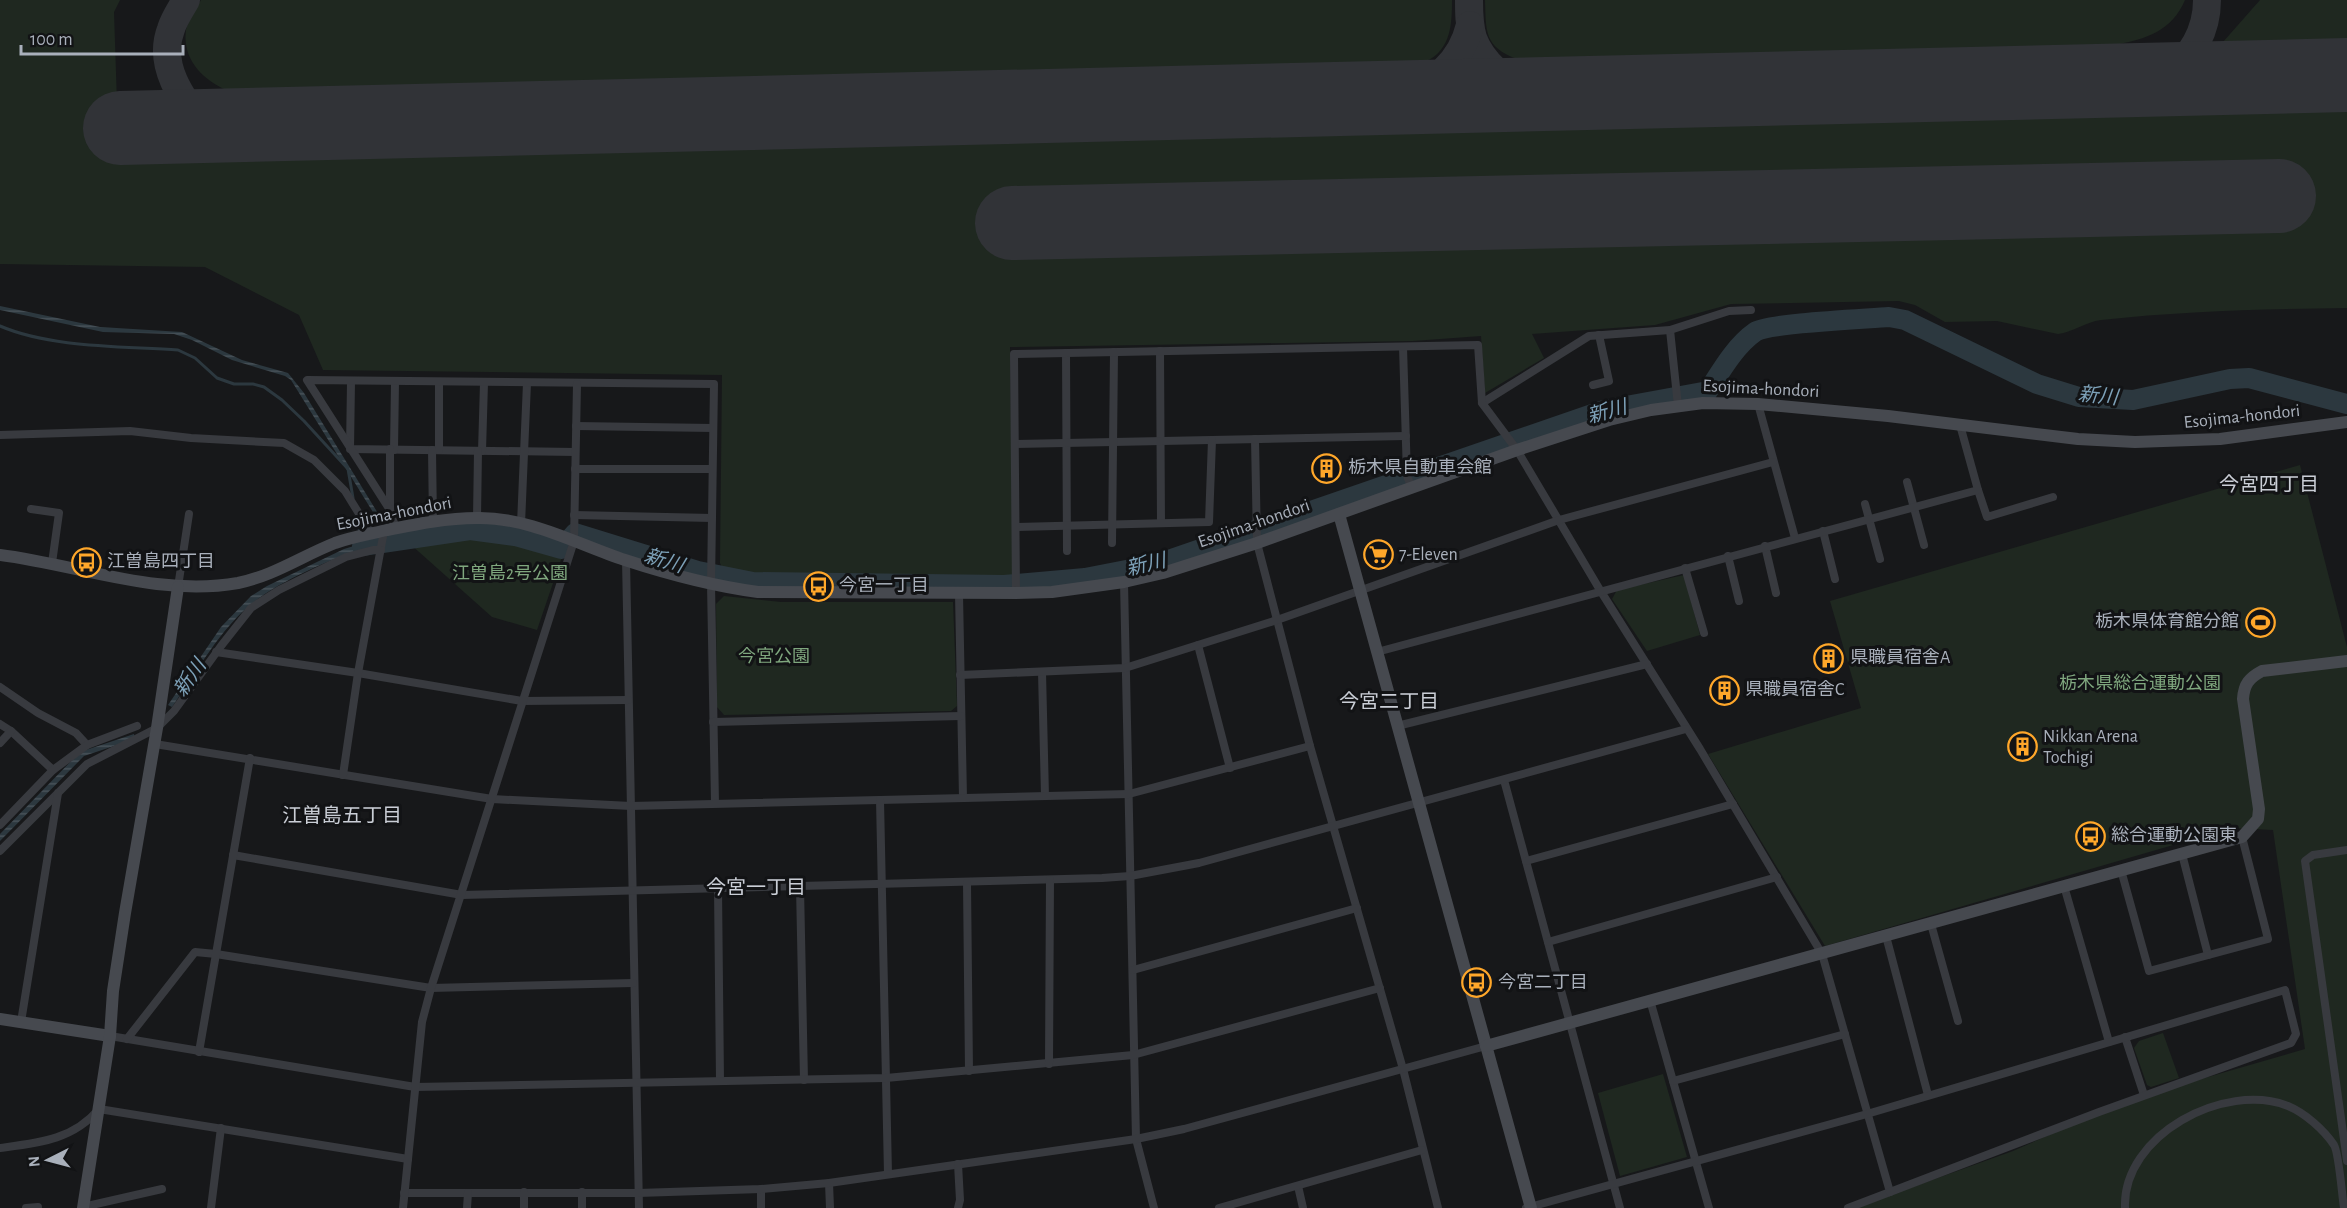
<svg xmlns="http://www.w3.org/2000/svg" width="2347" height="1208" font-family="'Alegreya Sans','Noto Sans JP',sans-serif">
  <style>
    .green { fill: #1f2820 }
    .water { fill: url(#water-rules) }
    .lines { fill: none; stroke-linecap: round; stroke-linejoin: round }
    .stream { stroke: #2c383f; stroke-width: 3 }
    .river { stroke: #2c383f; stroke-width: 20 }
    .taxiway { stroke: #313337; stroke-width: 28 }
    .runway { stroke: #313337; stroke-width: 74 }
    .street { stroke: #383a3f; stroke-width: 8 }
    .secondary { stroke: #46494f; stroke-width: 12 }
    .labels { text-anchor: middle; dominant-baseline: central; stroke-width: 6; stroke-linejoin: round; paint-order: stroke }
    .street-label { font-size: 18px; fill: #a9b0bb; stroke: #121315 }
    .poi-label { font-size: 18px; fill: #a9b0bb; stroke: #121315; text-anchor: start }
    .park-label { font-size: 18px; fill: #7fa77e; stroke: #121315 }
    .water-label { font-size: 20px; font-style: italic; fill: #7da1b8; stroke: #121315 }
    .neighbourhood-label { font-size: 20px; fill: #caced6; stroke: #121315 }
  </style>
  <defs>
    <pattern id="water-rules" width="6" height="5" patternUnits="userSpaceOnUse" patternTransform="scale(1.5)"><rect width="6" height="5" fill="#2c383f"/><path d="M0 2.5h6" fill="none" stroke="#485259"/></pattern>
  </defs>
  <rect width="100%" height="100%" fill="#17181a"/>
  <!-- green -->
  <g class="green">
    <path d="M0,0H120L114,12L119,164L2347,111V308C2265,309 2183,311 2101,320C2086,322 2073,332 2058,334L1997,321L1945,322L1915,305L1899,301L1731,304L1655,325L1532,334L1544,358L1485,393L1481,336L1413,341L1010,347L1013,573L1008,580L732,574L723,569L720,563L722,375L323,370L299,315L205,267L0,264Z"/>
    <path d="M201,0H1452C1452,24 1451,49 1427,61L226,90C202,79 182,59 186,30C188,20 196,9 201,0Z"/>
    <path d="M1485,0H2185C2172,31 2146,39 2115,45L1517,59C1484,47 1486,31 1485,0Z"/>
    <path d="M2260,0H2347V39L2223,42Z"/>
    <path d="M2300,465L2347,647V1208H1854L2013,1151L2125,1101L2305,1049L2273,830L2232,828L1825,946L1708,754L1861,708L1830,601Z"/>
    <path d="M477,525L513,530L565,548L537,630L492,617L400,535Z"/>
    <path d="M1684,575L1700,635L1647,651L1612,599L1617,590Z"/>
    <path d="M724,596L781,602H953L957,706L951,711L724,715L717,707L716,604Z"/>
    <path d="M2163,1033L2179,1078L2151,1087L2147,1085L2134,1048L2139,1041Z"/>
    <path d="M1663,1074L1687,1157L1620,1176L1598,1093Z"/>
  </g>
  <!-- water -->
  <g class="water">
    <path d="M0,306L100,327L182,332L242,360L288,373L304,393L379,515L376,517L291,380L285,376L232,360L192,340L174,334L103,332L0,310Z"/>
    <path d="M476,526L507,529L539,538L537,543C485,526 451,532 397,540V536Z"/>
    <path d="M364,543L365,548C333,558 280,581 254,602C221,627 196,673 172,707L168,705L221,627L251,596L267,586L344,549Z"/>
    <path d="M134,734L135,739L84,756L0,841V834L80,752Z"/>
  </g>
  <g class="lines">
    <!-- stream -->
    <g class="stream">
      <path d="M0,326C51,348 123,346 178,350L195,358L217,378L234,384H253L264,387L282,400L304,421L348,469L353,498"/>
      <path d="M356,516L360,533"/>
    </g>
    <!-- river -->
    <path class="river" d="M362,546L470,530L515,536L561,549L575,533L698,571L753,582L1004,585L1085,578L1157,564L1604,410L1708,391C1721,371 1735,346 1755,332C1768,323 1866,319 1889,317L1905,320L2037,384L2079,397L2133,400L2230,379L2249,378L2347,404"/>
    <!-- taxiway -->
    <g class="taxiway">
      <path d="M186,0C181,9 174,19 171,29C157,65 182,99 203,126"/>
      <path d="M1469,0C1469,13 1469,25 1473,38C1481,61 1507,84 1529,94"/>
      <path d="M2164,79C2190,59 2207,34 2207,0"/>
      <path d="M1396,97C1432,86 1461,63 1470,25"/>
    </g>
    <!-- runway -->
    <g class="runway">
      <path d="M120,128L2347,75"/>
      <path d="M1012,223L2279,196"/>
    </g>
    <!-- street -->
    <g class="street">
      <path d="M1670,330L1678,406"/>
      <path d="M1403,347L1407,476L1412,488"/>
      <path d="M1160,351L1161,523"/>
      <path d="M1066,353L1067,551"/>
      <path d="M351,382L350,449L575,452"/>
      <path d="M439,383V450"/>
      <path d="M1593,385L1609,381L1599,335"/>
      <path d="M1482,403L1589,336L1670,330L1729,311L1751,310"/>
      <path d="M1758,404L1795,538"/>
      <path d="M576,426L713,428"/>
      <path d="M0,435L130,431L191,438L284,443L314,460L345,491L371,533"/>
      <path d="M1255,439L1257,543L1310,746L1403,1069L1438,1208"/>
      <path d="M1016,444L1406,436"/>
      <path d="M394,450L395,382"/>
      <path d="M432,450L433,521"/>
      <path d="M482,451L484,383"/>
      <path d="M575,469H712"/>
      <path d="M1907,482L1924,545"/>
      <path d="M1978,490L1987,517L2053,497"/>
      <path d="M1865,504L1880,559"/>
      <path d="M31,509L59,513L52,563"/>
      <path d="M390,509V449"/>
      <path d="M574,515L712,518"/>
      <path d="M477,518L478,451"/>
      <path d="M521,524L527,383"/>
      <path d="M1017,527L1209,522L1212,440"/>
      <path d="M396,529L390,510L307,380L714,384L711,584L715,803"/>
      <path d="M1823,531L1835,579"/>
      <path d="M1112,543L1114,352"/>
      <path d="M1765,546L1776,593"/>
      <path d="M1728,556L1739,601"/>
      <path d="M626,560L639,1208"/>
      <path d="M1685,568L1704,633"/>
      <path d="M1124,582L1136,1139L1154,1208"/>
      <path d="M178,587L189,514"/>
      <path d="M1016,593L1014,354L1478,345L1482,403L1517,450L1600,590L1700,749L1822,954L1890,1192L1848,1208"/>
      <path d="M959,594L963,798"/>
      <path d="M1198,645L1230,768"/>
      <path d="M216,652L358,673L522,701L628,700"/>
      <path d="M1377,652L1978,490L1960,425"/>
      <path d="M1042,672L1045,796"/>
      <path d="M960,675L1125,668L1277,620L1559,520L1773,462"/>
      <path d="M0,687L38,713L76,733L87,745"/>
      <path d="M713,722L961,716"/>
      <path d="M0,724L11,731L53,770"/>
      <path d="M1397,726L1647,664"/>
      <path d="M0,743L11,731"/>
      <path d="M155,744L492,799L631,806L1129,794L1310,746"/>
      <path d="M343,775L358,673L384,531"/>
      <path d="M1504,780L1620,1208"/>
      <path d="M880,800L888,1174"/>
      <path d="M0,825L53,770L87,745L137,726"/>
      <path d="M2347,850L2313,855L2305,861L2347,1161"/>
      <path d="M0,851L87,764L157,728L174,711L221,646L251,608L279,590L346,557L373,550H381"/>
      <path d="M2182,854L2208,955"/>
      <path d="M233,855L462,895L1102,878L1130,876L1199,863L1686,729"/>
      <path d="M1526,861L1733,804"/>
      <path d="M2121,870L2149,971L2268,939L2242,837"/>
      <path d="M967,883L969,1071"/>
      <path d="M2064,886L2109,1042"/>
      <path d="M800,887L804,1080"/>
      <path d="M718,888L720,1081"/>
      <path d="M1931,924L1958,1021"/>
      <path d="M1886,936L1928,1095"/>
      <path d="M1548,942L1777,877"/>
      <path d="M1133,970L1357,908"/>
      <path d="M1650,1000L1709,1208"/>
      <path d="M21,1022L58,793"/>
      <path d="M110,1036L415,1087L886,1078L1133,1055L1380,988"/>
      <path d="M2125,1037L2144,1095"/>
      <path d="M127,1039L195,952L216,954L431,988L633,983"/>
      <path d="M199,1052L250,758"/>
      <path d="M1049,1064L1050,880"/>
      <path d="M1673,1081L1845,1034"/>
      <path d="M0,1148C38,1143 73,1140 99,1109L408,1159"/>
      <path d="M829,1183L830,1208"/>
      <path d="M1298,1186L1303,1208"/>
      <path d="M761,1189V1208"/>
      <path d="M582,1192V1208"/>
      <path d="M404,1193H638L761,1189L829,1183L1136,1139L1184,1129L1486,1046"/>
      <path d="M83,1207L162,1189"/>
      <path d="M26,1208L38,1207"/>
      <path d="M211,1208L221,1128"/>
      <path d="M403,1208L422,1022L431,988L574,541L577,384"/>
      <path d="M467,1208L468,1193"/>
      <path d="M524,1208V1192"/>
      <path d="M958,1208L960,1200L958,1164"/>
      <path d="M1219,1208L1422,1150"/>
      <path d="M1526,1208L1867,1114L2285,990L2296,1034L2291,1043L2099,1112L1890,1192"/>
      <path d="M2125,1208C2122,1135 2225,1081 2288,1106C2305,1113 2324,1130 2334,1145C2339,1153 2342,1196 2344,1208"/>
    </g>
    <!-- secondary -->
    <g class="secondary">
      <path d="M1339,514L1531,1208"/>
      <path d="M0,555C79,565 158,597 238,583C273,576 302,556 335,543C352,537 370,534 387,530C417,524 447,518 477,518C529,517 577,544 625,560C668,574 713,586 758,592L1016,593L1052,592L1124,582L1163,573L1257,543L1517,450L1609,420L1651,410L1703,403L1758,404L1888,416L2078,439L2135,442L2220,439L2347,422"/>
      <path d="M0,1019L110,1036"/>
      <path d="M1486,1046L2242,837L2258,819L2259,809L2243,699C2244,684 2249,678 2262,671L2347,661"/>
      <path d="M83,1208L110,1036L113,991L125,913L157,728L178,587"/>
    </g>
  </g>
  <!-- icons -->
  <defs>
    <symbol id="building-ring" viewBox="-11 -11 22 22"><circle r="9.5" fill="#121315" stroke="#ffa72a" stroke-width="1.5"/><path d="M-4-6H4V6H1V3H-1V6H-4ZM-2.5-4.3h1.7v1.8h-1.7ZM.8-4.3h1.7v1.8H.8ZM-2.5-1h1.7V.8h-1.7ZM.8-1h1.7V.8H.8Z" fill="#ffa72a"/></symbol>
    <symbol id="supermarket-ring" viewBox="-11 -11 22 22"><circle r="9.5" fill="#121315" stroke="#ffa72a" stroke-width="1.5"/><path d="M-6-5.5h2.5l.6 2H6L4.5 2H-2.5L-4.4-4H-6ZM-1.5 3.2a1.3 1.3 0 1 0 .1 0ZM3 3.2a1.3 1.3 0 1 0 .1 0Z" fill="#ffa72a"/></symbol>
    <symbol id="bus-ring" viewBox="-11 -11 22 22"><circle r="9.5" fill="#121315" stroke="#ffa72a" stroke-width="1.5"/><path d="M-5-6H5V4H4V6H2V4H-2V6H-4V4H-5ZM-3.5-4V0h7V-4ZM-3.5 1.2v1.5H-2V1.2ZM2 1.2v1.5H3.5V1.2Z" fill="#ffa72a"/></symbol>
    <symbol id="stadium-ring" viewBox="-11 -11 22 22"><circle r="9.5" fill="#121315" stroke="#ffa72a" stroke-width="1.5"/><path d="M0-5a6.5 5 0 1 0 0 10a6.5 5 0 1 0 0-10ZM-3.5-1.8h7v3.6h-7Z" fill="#ffa72a"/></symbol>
  </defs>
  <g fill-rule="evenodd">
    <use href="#building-ring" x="1310" y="452" width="33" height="33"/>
    <use href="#supermarket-ring" x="1362" y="538" width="33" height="33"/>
    <use href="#bus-ring" x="70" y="546" width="33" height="33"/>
    <use href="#bus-ring" x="802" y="570" width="33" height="33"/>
    <use href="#stadium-ring" x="2244" y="606" width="33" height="33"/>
    <use href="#building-ring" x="1812" y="642" width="33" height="33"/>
    <use href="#building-ring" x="1708" y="674" width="33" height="33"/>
    <use href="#building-ring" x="2006" y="730" width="33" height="33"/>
    <use href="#bus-ring" x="2074" y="820" width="33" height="33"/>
    <use href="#bus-ring" x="1460" y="966" width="33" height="33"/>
  </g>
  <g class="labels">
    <!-- street labels -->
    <g class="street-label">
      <text transform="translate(1761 389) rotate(3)">Esojima-hondori</text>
      <text transform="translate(2242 417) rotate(-6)">Esojima-hondori</text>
      <text transform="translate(394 514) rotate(-11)">Esojima-hondori</text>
      <text transform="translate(1254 524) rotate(-19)">Esojima-hondori</text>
    </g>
    <!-- poi labels -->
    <g class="poi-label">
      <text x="1348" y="468">栃木県自動車会館</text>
      <text x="1399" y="555">7-Eleven</text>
      <text x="107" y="562">江曽島四丁目</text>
      <text x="839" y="586">今宮一丁目</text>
      <text x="2239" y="622" text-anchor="end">栃木県体育館分館</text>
      <text x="1850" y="658">県職員宿舎A</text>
      <text x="1745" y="690">県職員宿舎C</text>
      <text x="2043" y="737">Nikkan Arena<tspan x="2043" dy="21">Tochigi</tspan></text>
      <text x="2111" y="836">総合運動公園東</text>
      <text x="1498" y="983">今宮二丁目</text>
    </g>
    <!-- park labels -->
    <g class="park-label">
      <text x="510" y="574">江曽島2号公園</text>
      <text x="774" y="657">今宮公園</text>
      <text x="2140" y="684">栃木県総合運動公園</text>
    </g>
    <!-- water labels -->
    <g class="water-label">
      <text transform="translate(2098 396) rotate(6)">新川</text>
      <text transform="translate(1607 412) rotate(-15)">新川</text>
      <text transform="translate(664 561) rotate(17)">新川</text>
      <text transform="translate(1146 565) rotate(-13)">新川</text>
      <text transform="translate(190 678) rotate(-55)">新川</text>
    </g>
    <!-- neighbourhood labels -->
    <g class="neighbourhood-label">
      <text x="2269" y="485">今宮四丁目</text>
      <text x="1389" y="702">今宮二丁目</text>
      <text x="342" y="816">江曽島五丁目</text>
      <text x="756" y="888">今宮一丁目</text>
    </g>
  </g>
  <!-- north arrow -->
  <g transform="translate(48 1160) rotate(264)" stroke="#121315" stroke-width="4.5" paint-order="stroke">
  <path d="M0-4.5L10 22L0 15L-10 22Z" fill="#a9b0bb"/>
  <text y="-9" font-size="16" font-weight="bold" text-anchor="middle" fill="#a9b0bb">N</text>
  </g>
  <!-- scale -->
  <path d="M21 45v9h162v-9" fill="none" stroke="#a9b0bb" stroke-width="3"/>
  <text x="30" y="45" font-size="18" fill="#a9b0bb" stroke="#121315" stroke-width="4.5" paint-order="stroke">100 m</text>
</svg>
